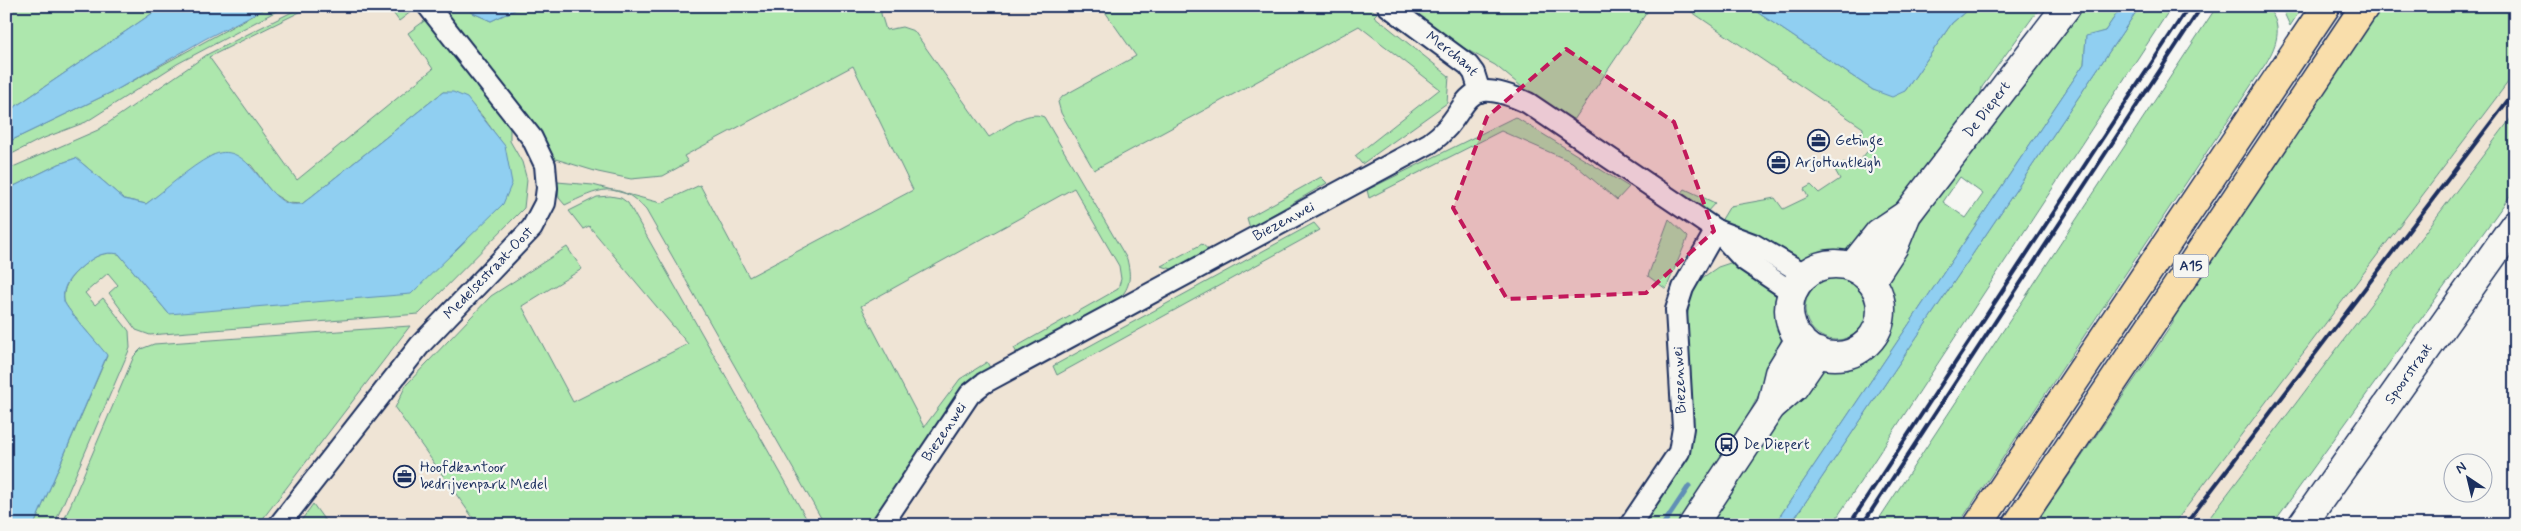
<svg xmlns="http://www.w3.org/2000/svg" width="2521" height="531" font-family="Mynerve,sans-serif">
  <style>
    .built { fill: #efe4d5 }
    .green { fill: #ade7ad; stroke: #648b86; fill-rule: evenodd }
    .water { fill: #90cff1; stroke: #618fb6 }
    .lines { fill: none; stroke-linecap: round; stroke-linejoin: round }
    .stream { stroke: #618fb6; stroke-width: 5 }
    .street-casing { stroke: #1b2f5e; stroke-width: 24 }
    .secondary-casing { stroke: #1b2f5e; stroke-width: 31 }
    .highway-casing { stroke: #1b2f5e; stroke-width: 31 }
    .street { stroke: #f6f6f2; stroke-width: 20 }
    .secondary { stroke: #f6f6f2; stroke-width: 28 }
    .highway { stroke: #f9deab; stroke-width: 28 }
    .rail { stroke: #1b2f5e; stroke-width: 4 }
    .marked { fill: #c2185b; fill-opacity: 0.2; stroke: #c2185b; stroke-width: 4; stroke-dasharray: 10 6; stroke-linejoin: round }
    .labels { text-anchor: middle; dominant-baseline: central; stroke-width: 4.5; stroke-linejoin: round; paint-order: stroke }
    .shield { fill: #f6f6f2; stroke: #5d6b8a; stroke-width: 1 }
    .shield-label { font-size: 14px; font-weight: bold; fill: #1b2f5e }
    .street-label { font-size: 15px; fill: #1b2f5e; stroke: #f6f6f2 }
    .poi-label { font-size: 15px; fill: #1b2f5e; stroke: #f6f6f2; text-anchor: start }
  </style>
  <rect width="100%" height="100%" fill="#f6f6f2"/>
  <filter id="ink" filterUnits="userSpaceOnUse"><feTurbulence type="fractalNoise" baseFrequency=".02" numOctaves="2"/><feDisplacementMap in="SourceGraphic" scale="10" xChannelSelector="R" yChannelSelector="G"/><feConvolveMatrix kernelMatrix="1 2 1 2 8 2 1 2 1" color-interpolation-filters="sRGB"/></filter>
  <g filter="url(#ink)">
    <!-- built -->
    <g class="built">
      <path d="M6,6H2028L1811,212L1762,236L1724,393L1662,525H6Z"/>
      <path d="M2515,73V113L2204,525H2173Z"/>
    </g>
    <!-- green -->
    <g class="green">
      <path d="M6,6H163L6,113Z"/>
      <path d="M270,6H286L177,64L86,122L39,140L6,157V143L118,89Z"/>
      <path d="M304,6H312L209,57L297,180L433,69L408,33L427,19L510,123V141L522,162L527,180L524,208L419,314L150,335L136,330L109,293L118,285L108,273L85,293L95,305L103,298L129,331L130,348L54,525H34L107,356C100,346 66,309 64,301C62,285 73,274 84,265C95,256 104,251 119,254L169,314L504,146C488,126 472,92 443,92L302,204L288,203L272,193L251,165L213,155L146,204L124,199L76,158L59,164L6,190V170L98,130L208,54Z"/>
      <path d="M388,6H415L416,8L399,21Z"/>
      <path d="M437,6H464L473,13L491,21L523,6H882L881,14L886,30L902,27L914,31L989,137C1004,129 1027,109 1044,117L1127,259C1131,276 1131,286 1119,299L1018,355L1014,348L1118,289L1121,279L1119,266L1074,188L861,306L924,427L960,379L987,362L991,370L972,380L871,525H825L646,210C618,178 597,190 565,205L559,198L557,182L593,185L661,203L700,185L749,277L913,190L853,66L684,156L688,162L663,176L631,179L598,172L549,157Z"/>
      <path d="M1101,6H1366L1377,13L1374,16L1449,76L1447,103L1362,164L1355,156L1440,89L1359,26L1094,170L1061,113L1058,102L1063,96L1136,56Z"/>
      <path d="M1404,6H1651L1574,120L1533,96L1495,65L1460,46Z"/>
      <path d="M1683,6H1748L1873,90L1905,91L1952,23L1972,6H2041L1982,87L1977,110L1869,238L1848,254L1797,259L1721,221L1730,206L1775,198L1783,209L1808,197L1804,189L1811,185L1819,193L1840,179L1835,170L1844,162L1854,168L1870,148L1862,141L1863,128Z"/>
      <path d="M2081,6H2122L2105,31L2086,37L2084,64L1774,525H1707L1777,421L1805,383L1824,369L1852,365L1868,359L1885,344L1891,326L1894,306L1888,284L1895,258L1949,181ZM1960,177L1983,194L1966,218L1943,202Z"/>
      <path d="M2140,6H2172L1832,525H1790Z"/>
      <path d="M2217,6H2265C2284,23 2278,43 2266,63L1958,525H1875Z"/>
      <path d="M2281,6H2303L2290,26Z"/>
      <path d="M2382,6H2515V73L2173,525H2035L2173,323V318Z"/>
      <path d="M2515,113V189L2272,525H2204Z"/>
      <path d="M1515,117L1629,187L1617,200L1572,162L1501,131L1369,198L1367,190Z"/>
      <path d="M1321,177L1327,183L1250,228L1247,218Z"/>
      <path d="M1685,189L1715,203L1706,213L1680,195Z"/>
      <path d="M610,196L621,198L628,203L810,525H478L395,408L406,385L491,296L567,247L582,269L522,306L573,402L688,344L589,226L583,229L569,211L597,197Z"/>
      <path d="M1669,219L1688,237L1666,289L1648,276Z"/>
      <path d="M1314,223L1320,230L1057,375L1053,366Z"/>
      <path d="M1202,244L1210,251L1172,269L1161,266Z"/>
      <path d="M1733,262L1758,276L1776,296L1783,324L1779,357L1722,464L1681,525H1639L1690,448L1686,324L1691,294L1702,278L1718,267Z"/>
      <circle cx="1836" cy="309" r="31"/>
      <path d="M410,326L258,525H62L134,356L141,349L154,344Z"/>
      <path d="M313,504L328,525H298Z"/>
    </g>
    <!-- water -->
    <g class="water">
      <path d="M163,6H270L205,39L118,89L6,143V113Z"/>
      <path d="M464,6H523L491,21L473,13Z"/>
      <path d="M1748,6H1972L1952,23L1905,91L1892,97L1873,90Z"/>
      <path d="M2122,6H2140L1790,525H1774L2084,64L2086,36L2105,31Z"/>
      <path d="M443,92H453L467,98L505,146L512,183L503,204L411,294L169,314L119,254C104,251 95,256 84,265C73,274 61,285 64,301C66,309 100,346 107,355L34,525H6V190L59,164L76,158L124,199L146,204C167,189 188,168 211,156C247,138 261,193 287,203C291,205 298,204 302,204Z"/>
    </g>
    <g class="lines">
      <!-- stream -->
      <path class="stream" d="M1663,525L1689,486"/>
      <defs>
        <g id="street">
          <path id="s1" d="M1388,6L1468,65L1474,73L1480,92"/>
          <path d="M1720,234L1744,260L1793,293"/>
          <path id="s2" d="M279,525L420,345L532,228L545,203L547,188L545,165L532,138L428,6"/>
          <path id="s3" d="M882,525L970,394L984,383L1430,143C1475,111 1455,70 1528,103L1716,230L1753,244L1806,275"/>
          <path d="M1630,525L1679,452L1683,428L1676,310L1683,288L1716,230"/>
        </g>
        <g id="secondary">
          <circle cx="1835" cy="310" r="46"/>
          <path d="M1852,267L1879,233L1906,215"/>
          <path id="s4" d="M1871,281L1894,246L1907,214L2067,6"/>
          <path d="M1771,407L1779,373L1800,339"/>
          <path d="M1693,525L1771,407L1794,387L1818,352"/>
          <path id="s5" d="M2302,525L2515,224"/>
        </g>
        <g id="highway">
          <path d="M1978,525L2326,6"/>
          <path d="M2017,525L2365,6"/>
        </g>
      </defs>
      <!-- street casing -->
      <use href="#street" class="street-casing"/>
      <!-- secondary casing -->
      <use href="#secondary" class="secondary-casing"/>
      <!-- highway casing -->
      <use href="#highway" class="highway-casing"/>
      <!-- street -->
      <use href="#street" class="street"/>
      <!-- secondary -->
      <use href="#secondary" class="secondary"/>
      <!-- highway -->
      <use href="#highway" class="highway"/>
      <!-- rail -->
      <g class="rail">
        <path d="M1849,525L2189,6"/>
        <path d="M1862,525L2202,6"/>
        <path d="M2185,525L2515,91"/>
      </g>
    </g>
  </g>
  <!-- marked area -->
  <path class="marked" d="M1566,49L1674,122L1714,231L1646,293L1507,299L1453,208L1487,117Z"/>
  <!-- icons -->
  <defs>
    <symbol id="office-ring" viewBox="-11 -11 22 22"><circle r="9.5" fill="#f6f6f2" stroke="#1b2f5e" stroke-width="1.5"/><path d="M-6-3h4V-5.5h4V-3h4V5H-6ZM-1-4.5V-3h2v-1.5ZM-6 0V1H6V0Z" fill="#1b2f5e"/></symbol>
    <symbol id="bus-ring" viewBox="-11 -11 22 22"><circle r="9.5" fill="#f6f6f2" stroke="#1b2f5e" stroke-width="1.5"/><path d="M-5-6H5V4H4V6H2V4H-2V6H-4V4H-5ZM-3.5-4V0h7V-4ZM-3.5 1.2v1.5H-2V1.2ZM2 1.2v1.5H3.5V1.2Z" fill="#1b2f5e"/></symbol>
  </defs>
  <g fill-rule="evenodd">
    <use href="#office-ring" x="1806" y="128" width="25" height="25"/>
    <use href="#office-ring" x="1766" y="150" width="25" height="25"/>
    <use href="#bus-ring" x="1714" y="432" width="25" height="25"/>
    <use href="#office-ring" x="392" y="464" width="25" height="25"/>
  </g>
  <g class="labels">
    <!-- shield labels -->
    <rect class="shield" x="2173.5" y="254.5" width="35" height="23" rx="4"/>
    <g class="shield-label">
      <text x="2191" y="266">A15</text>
    </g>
    <!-- street labels -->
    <g class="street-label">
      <text stroke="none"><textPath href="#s1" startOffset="80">Merchant</textPath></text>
      <text stroke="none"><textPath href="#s4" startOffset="208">De Diepert</textPath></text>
      <text stroke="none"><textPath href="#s3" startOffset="516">Biezenwei</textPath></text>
      <text stroke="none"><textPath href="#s2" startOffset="328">Medelsestraat-Oost</textPath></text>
      <text stroke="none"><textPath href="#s5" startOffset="185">Spoorstraat</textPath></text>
      <text transform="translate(1680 380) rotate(-93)">Biezenwei</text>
      <text stroke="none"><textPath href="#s3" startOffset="112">Biezenwei</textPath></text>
    </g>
    <!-- poi labels -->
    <g class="poi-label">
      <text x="1835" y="141">Getinge</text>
      <text x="1795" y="163">ArjoHuntleigh</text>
      <text x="1743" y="445">De Diepert</text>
      <text x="420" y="468">Hoofdkantoor<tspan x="420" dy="17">bedrijvenpark Medel</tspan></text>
    </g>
  </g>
  <!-- margin -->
  <rect width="2521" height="531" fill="none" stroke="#f6f6f2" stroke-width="25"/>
  <rect x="12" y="12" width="2496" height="506" fill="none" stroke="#1b2f5e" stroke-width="2" filter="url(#ink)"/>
  <!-- north arrow -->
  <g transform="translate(2468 478) rotate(325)"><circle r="24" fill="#f6f6f2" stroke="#9ea6b7"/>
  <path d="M0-4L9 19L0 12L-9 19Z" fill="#1b2f5e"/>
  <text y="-8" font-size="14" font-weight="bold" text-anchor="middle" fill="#1b2f5e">N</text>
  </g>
</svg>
